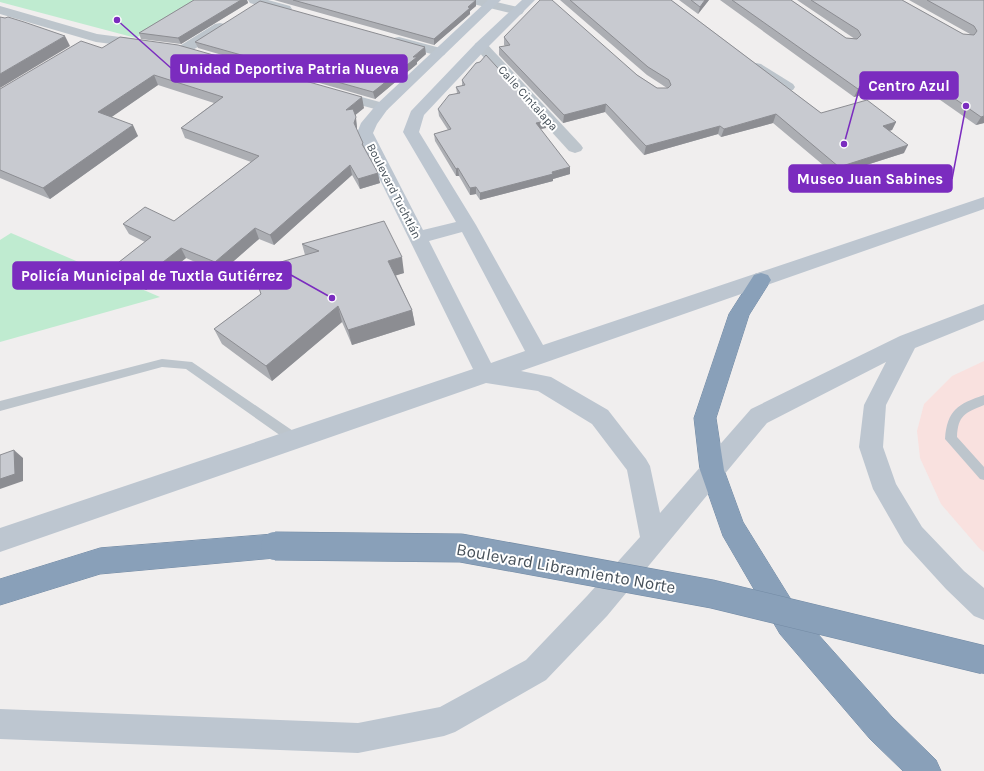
<svg xmlns="http://www.w3.org/2000/svg" width="984" height="771" font-family="Karla,sans-serif">
  <style>
    .medical { fill: #f9e1df }
    .green { fill: #bfebd0 }
    .lines { fill: none; stroke-linecap: round; stroke-linejoin: round }
    .highway-casing { stroke: #748ba5; stroke-width: 1 }
    .lane { fill: #bdc5cc; fill-rule: evenodd }
    .street { fill: #bdc5cc; fill-rule: evenodd }
    .secondary { fill: #bdc6d0; fill-rule: evenodd }
    .highway { fill: #89a0b9; fill-rule: evenodd }
    .highway-bridge-casing { stroke: #748ba5; stroke-width: 29; stroke-linecap: butt }
    .highway-bridge { stroke: #89a0b9; stroke-width: 28 }
    .wall { fill: #acaeb3 }
    .shaded-wall { fill: #8c8d92 }
    .building { fill: #c8cad0; stroke: #8c8d92 }
    .labels { text-anchor: middle; dominant-baseline: central; stroke-width: 4; stroke-linejoin: round; paint-order: stroke }
    .far-street-label { font-size: 12px; fill: #47515a; stroke: #fff }
    .near-street-label { font-size: 17px; fill: #47515a; stroke: #fff }
    .leader { fill: none; stroke: #7b2cbf; stroke-width: 1.5 }
    .callout-dot { fill: #7b2cbf; stroke: #fff; stroke-width: 1.5 }
    .callout { fill: #7b2cbf; stroke: #7b2cbf; stroke-width: 1.5 }
    .callout-label { font-size: 15px; text-anchor: middle; font-weight: bold; fill: #fff }
  </style>
  <rect width="100%" height="100%" fill="#f0eeee"/>
  <!-- medical -->
  <path class="medical" d="M984,361V552L979,548L941,504L920,458L917,431L924,404L952,376Z"/>
  <!-- green -->
  <g class="green">
    <path d="M0,0H197L136,38L0,2Z"/>
    <path d="M11,233L160,297L0,342V240Z"/>
  </g>
  <g class="lines">
    <defs>
      <g id="highway">
        <path d="M761,273L768,275L771,280L749,315L716,418L724,470L743,522L800,614L892,717L936,760L941,771H903L870,739L780,634L723,536L700,470L694,418L729,314L754,275Z"/>
        <path d="M275,534L284,537L288,546L284,555L275,558L100,574L0,605V579L100,548Z"/>
      </g>
    </defs>
    <!-- highway casing -->
    <use href="#highway" class="highway-casing"/>
    <!-- lane -->
    <g class="lane">
      <path d="M162,359L192,362L299,435L301,439L299,443L295,444L291,443L186,369L162,367L0,411V401Z"/>
      <path d="M984,395V405C965,413 958,415 957,437L984,467V480L980,479L945,439C947,410 958,404 984,395Z"/>
    </g>
    <!-- street -->
    <g class="street">
      <path d="M248,0H268L290,6L292,9L290,12L286,13L250,3Z"/>
      <path d="M467,0H488L522,8L524,11L522,14L518,15L469,3Z"/>
      <path d="M0,6L97,34L143,40L148,41L150,44L148,47L143,48L96,42L0,14Z"/>
      <path d="M220,23L225,24L226,27L225,30L188,53H178L176,50L178,47L215,24Z"/>
      <path d="M399,37L444,49L446,52L444,55L439,56L394,44L392,41L394,38Z"/>
      <path d="M481,42L486,43L581,145L583,148L581,151L575,153L569,151L476,49L474,46L476,43Z"/>
      <path d="M756,63L761,64L793,84L795,87L793,90L788,91L765,80L749,67L751,64Z"/>
      <path d="M336,90L387,104L389,107L387,110L382,111L331,97L329,94L331,91Z"/>
    </g>
    <!-- secondary -->
    <path class="secondary" d="M488,0H501L387,110L377,124L373,133L423,230L456,222L403,132L411,111L476,43L522,0H535L486,49L424,115L419,132L476,225L543,345L984,197V209L521,371L551,377L608,410L646,459L650,466L660,513L751,409L900,336L984,304V320L915,348L886,405L883,447L896,484L922,527L964,571L984,588V620L974,616L946,589L904,543L873,489L859,447L864,405L886,362L767,423L607,616L546,680L455,732L444,736L358,753L0,739V709L358,723L440,707L526,660L587,596L640,537L627,470L592,424L538,391L486,383L0,552V528L473,369L357,133L361,123L377,104ZM462,232L525,351L491,363L429,241Z"/>
    <!-- highway -->
    <use href="#highway" class="highway"/>
    <defs>
      <path id="highway-bridge" d="M275,546L461,548L712,594L984,660"/>
    </defs>
    <!-- highway-bridge casing -->
    <use href="#highway-bridge" class="highway-bridge-casing"/>
    <!-- highway-bridge -->
    <use href="#highway-bridge" class="highway-bridge"/>
  </g>
  <!-- wall -->
  <g class="wall">
    <path d="M194,0H247L248,3L181,44L141,39L139,33Z"/>
    <path d="M274,0H476V6L470,11V14L434,45Z"/>
    <path d="M560,0H671L821,113L896,122L892,130L889,131L904,153L835,175L773,123L721,137L718,134L644,155L605,112L563,123L499,55V47L505,46L504,45V37L637,75L657,88H667L647,75Z"/>
    <path d="M679,0H709L698,14Z"/>
    <path d="M720,0H791L846,38L855,39L797,0H902L963,34L970,35V34L909,0H984V123L976,125L913,81L854,97Z"/>
    <path d="M195,42L426,54L417,62V64L375,99L198,48Z"/>
    <path d="M102,48L364,108L355,115L357,128V130L380,183L360,189L352,175L274,245L259,239L220,273L186,258L146,290L120,276L114,266L145,242L129,234L123,224L174,221L251,162L185,138L181,128L214,103L158,85L111,117L138,136L50,199L0,178V89Z"/>
    <path d="M462,80L546,121V128L540,129L570,174L553,179V181L480,200L476,194L470,195L459,176H456L435,141L434,134L448,130L439,116L438,109L457,93L456,87L462,86Z"/>
    <path d="M302,244L404,273L396,275L412,310L415,325L352,345L342,322L272,381L222,344L214,329L261,294L305,255Z"/>
  </g>
  <!-- shaded-wall -->
  <g class="shaded-wall">
    <path d="M241,0H247L248,3L181,44L178,38Z"/>
    <path d="M476,0V6L470,11V14L434,45V39Z"/>
    <path d="M705,0H709L698,14L700,7Z"/>
    <path d="M65,36L70,46L0,88V74Z"/>
    <path d="M425,47L426,54L417,62V64L375,99L373,92Z"/>
    <path d="M918,73L913,81L854,97L858,89Z"/>
    <path d="M154,75L158,85L103,123L98,112Z"/>
    <path d="M362,97L364,108L348,121L346,110Z"/>
    <path d="M606,104L605,112L563,123L564,115Z"/>
    <path d="M776,114L773,123L721,137L724,129Z"/>
    <path d="M984,116V123L976,125L981,117Z"/>
    <path d="M356,117L357,128L356,134L354,123Z"/>
    <path d="M546,121V128L535,130L536,123Z"/>
    <path d="M896,122L892,130L878,134L883,126Z"/>
    <path d="M133,125L138,136L50,199L43,188Z"/>
    <path d="M720,126L718,134L644,155L646,146Z"/>
    <path d="M908,145L904,153L835,175L839,167Z"/>
    <path d="M350,165L352,175L274,245L270,235Z"/>
    <path d="M570,167V174L553,179V181L480,200V193Z"/>
    <path d="M458,168L459,176H456V169Z"/>
    <path d="M378,173L380,183L360,189L358,179Z"/>
    <path d="M476,187V194L470,195V188Z"/>
    <path d="M255,228L259,239L220,273L215,262Z"/>
    <path d="M181,248L186,258L146,290L140,280Z"/>
    <path d="M402,257L404,273L391,277L388,261Z"/>
    <path d="M338,306L342,322L272,381L266,366Z"/>
    <path d="M412,310L415,325L352,345L348,330Z"/>
    <path d="M14,450L23,458V481L0,489V479Z"/>
  </g>
  <!-- building -->
  <g class="building">
    <path d="M194,0H241L178,38L139,33Z"/>
    <path d="M293,0H476L468,7L470,8L434,39Z"/>
    <path d="M540,0H552L637,75L657,88H668L671,85L669,80L648,67L570,0H671L821,113L867,100L896,122L883,126L908,145L839,167L776,114L724,129L720,126L646,146L606,104L564,115L499,47L510,45L504,37Z"/>
    <path d="M691,0H705L700,7Z"/>
    <path d="M732,0H791L846,38L857,39L861,35L858,30L811,0H902L963,34L974,35L977,31L974,26L927,0H984V116L981,117L918,73L858,89Z"/>
    <path d="M260,1L425,47L413,57H417L373,92L195,42Z"/>
    <path d="M0,17L5,18L8,17L24,22L65,36L0,74Z"/>
    <path d="M120,37L178,45L362,97L346,110L353,109L356,117L354,123L363,143L362,144L378,173L358,179L350,165L270,235L255,228L215,262L181,248L140,280L114,266L151,237L123,224L145,207L174,221L259,156L181,128L223,97L154,75L98,112L133,125L43,188L0,170V89L81,41L102,48Z"/>
    <path d="M486,55L546,121L536,123L570,167L552,172L553,174L480,193L476,187L470,188L458,168L456,169L434,134L451,129L438,109L449,95L460,93L456,87L465,85L462,80L476,63L480,62Z"/>
    <path d="M384,221L402,257L388,261L412,310L348,330L338,306L266,366L214,329L261,294L253,270L319,251L302,244Z"/>
    <path d="M14,450L15,474L0,479V455Z"/>
  </g>
  <g class="labels">
    <!-- far-street labels -->
    <g class="far-street-label">
      <text transform="translate(528 98) rotate(48)">Calle Cintalapa</text>
      <text transform="translate(394 191) rotate(63)">Boulevard Tuchtlán</text>
    </g>
    <!-- near-street labels -->
    <g class="near-street-label">
      <text transform="translate(566 568) rotate(10)">Boulevard Libramiento Norte</text>
    </g>
  </g>
  <!-- callouts -->
  <path class="leader" d="M117 20L171 68M844 144L860 86M966 106L952 179M332 298L291 275"/>
  <g class="callout-dot">
    <circle cx="117" cy="20" r="4"/>
    <circle cx="844" cy="144" r="4"/>
    <circle cx="966" cy="106" r="4"/>
    <circle cx="332" cy="298" r="4"/>
  </g>
  <g class="callout">
    <rect x="171" y="55" width="236" height="27" rx="4"/>
    <rect x="860" y="72" width="98" height="27" rx="4"/>
    <rect x="789" y="165" width="163" height="27" rx="4"/>
    <rect x="13" y="262" width="278" height="27" rx="4"/>
  </g>
  <g class="callout-label">
    <text x="289" y="74">Unidad Deportiva Patria Nueva</text>
    <text x="909" y="91">Centro Azul</text>
    <text x="870" y="184">Museo Juan Sabines</text>
    <text x="152" y="281">Policía Municipal de Tuxtla Gutiérrez</text>
  </g>
</svg>
